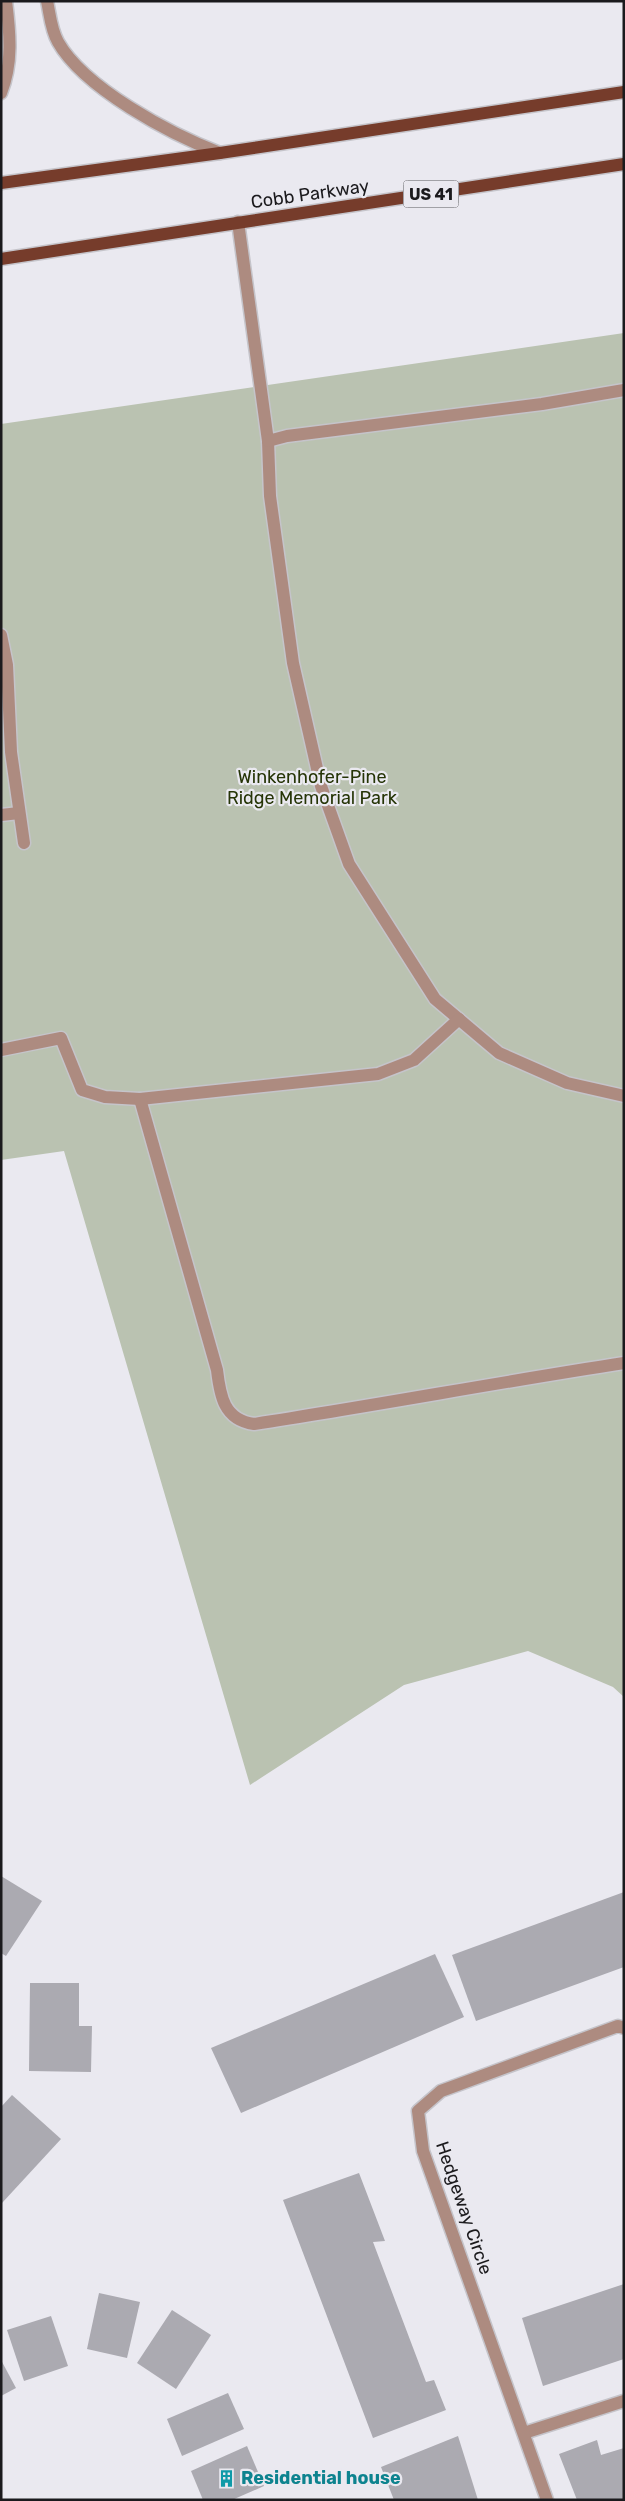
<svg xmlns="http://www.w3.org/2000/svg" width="625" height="2501" font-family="Rubik,sans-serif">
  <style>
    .green { fill: #bac2b1 }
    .building { fill: #abaab1 }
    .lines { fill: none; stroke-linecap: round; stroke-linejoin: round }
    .service-casing { stroke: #c5c4ca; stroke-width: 15 }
    .minor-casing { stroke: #c5c4ca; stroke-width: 15 }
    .primary-casing { stroke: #c5c4ca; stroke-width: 15 }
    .service { stroke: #ad8b80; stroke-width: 12 }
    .minor { stroke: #ad8b80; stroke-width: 12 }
    .primary { stroke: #763c2b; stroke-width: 12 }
    .labels { text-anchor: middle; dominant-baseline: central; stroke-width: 4.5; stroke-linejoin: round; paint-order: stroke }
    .shield { fill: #eae9f0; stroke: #59585c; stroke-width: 1 }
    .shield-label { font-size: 16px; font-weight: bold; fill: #1b1a1d }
    .street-label { font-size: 18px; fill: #1b1a1d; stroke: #eae9f0 }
    .park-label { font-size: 18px; fill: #263507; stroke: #eae9f0 }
    .culture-label { font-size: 18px; font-weight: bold; fill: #0d838f; stroke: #eae9f0; text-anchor: start }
  </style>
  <rect width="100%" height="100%" fill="#eae9f0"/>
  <!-- green -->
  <path class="green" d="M624,333V1697L613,1687L528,1651L404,1685L250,1785L64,1151L1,1160V424Z"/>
  <!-- building -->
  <g class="building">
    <path d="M1,1876L42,1901L6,1956L1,1953Z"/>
    <path d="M624,1892V1967L476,2021L452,1955Z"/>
    <path d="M435,1954L464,2017L241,2113L211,2048Z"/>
    <path d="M30,1983H79V2026H92L91,2072L29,2071Z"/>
    <path d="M12,2095L61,2139L2,2203L1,2107Z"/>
    <path d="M359,2173L385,2241L373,2242L426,2382L434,2380L446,2410L373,2438L283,2200Z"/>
    <path d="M624,2284V2359L543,2386L522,2318Z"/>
    <path d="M99,2293L140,2302L127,2358L87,2349Z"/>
    <path d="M172,2310L211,2335L176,2389L137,2363Z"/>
    <path d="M51,2316L68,2366L24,2381L7,2330Z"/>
    <path d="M1,2360L16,2388L1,2396Z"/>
    <path d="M228,2393L244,2429L182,2456L167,2419Z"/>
    <path d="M458,2436L478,2500H394L381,2467Z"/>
    <path d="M597,2440L601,2455L624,2448V2500H577L559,2454Z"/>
    <path d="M247,2446L264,2486L232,2500H203L191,2471Z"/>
  </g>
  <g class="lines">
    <defs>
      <g id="service">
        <path d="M238,222L268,441L270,496L293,663L321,786L349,864L435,999L499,1053L567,1083L624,1096"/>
        <path d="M268,441L287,436L542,404L624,390"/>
        <path d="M1,635L7,665L11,752L24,843"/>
        <path d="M1,815L19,813"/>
        <path d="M1,1050L61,1038L82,1090L105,1097L140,1099L378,1074L414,1060L459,1019"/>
        <path d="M140,1099L217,1370C220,1396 224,1420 254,1424C378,1405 500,1382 624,1363"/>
      </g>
      <g id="minor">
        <path d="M47,1C50,15 51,30 58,42C84,88 170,134 220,153"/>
        <path d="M1,93C13,63 10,33 6,1"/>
        <path d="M524,2433L624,2401"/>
        <path d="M547,2500L423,2151L418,2111L441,2091L618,2026L624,2028"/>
      </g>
      <g id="primary">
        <path d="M1,183L220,153L624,92"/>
        <path d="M1,259L624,164"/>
      </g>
    </defs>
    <!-- service casing -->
    <use href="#service" class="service-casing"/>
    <!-- minor casing -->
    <use href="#minor" class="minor-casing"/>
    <!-- primary casing -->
    <use href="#primary" class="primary-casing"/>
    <!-- service -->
    <use href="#service" class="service"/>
    <!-- minor -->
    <use href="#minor" class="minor"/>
    <!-- primary -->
    <use href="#primary" class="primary"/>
  </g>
  <!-- icons -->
  <defs>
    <symbol id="building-bare" viewBox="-9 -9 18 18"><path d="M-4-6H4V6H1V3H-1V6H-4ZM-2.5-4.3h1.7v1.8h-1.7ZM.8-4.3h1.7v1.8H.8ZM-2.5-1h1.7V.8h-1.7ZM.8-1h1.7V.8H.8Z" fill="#0f9aa8" stroke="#eae9f0" stroke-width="2.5" paint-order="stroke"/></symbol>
  </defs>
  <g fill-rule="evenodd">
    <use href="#building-bare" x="214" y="2466" width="25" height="25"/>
  </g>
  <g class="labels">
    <!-- shield labels -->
    <rect class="shield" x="403.5" y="180.5" width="55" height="27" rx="4"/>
    <g class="shield-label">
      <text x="431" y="194">US 41</text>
    </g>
    <!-- street labels -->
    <g class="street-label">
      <text transform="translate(310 194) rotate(-8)">Cobb Parkway</text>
      <text transform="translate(464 2208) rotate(71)">Hedgeway Circle</text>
    </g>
    <!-- park labels -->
    <g class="park-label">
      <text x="312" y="777">Winkenhofer-Pine<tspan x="312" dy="21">Ridge Memorial Park</tspan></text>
    </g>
    <!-- culture labels -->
    <g class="culture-label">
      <text x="241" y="2478">Residential house</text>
    </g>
  </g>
  <!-- border -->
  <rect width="625" height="2501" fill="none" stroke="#1b1a1d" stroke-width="5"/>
</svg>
